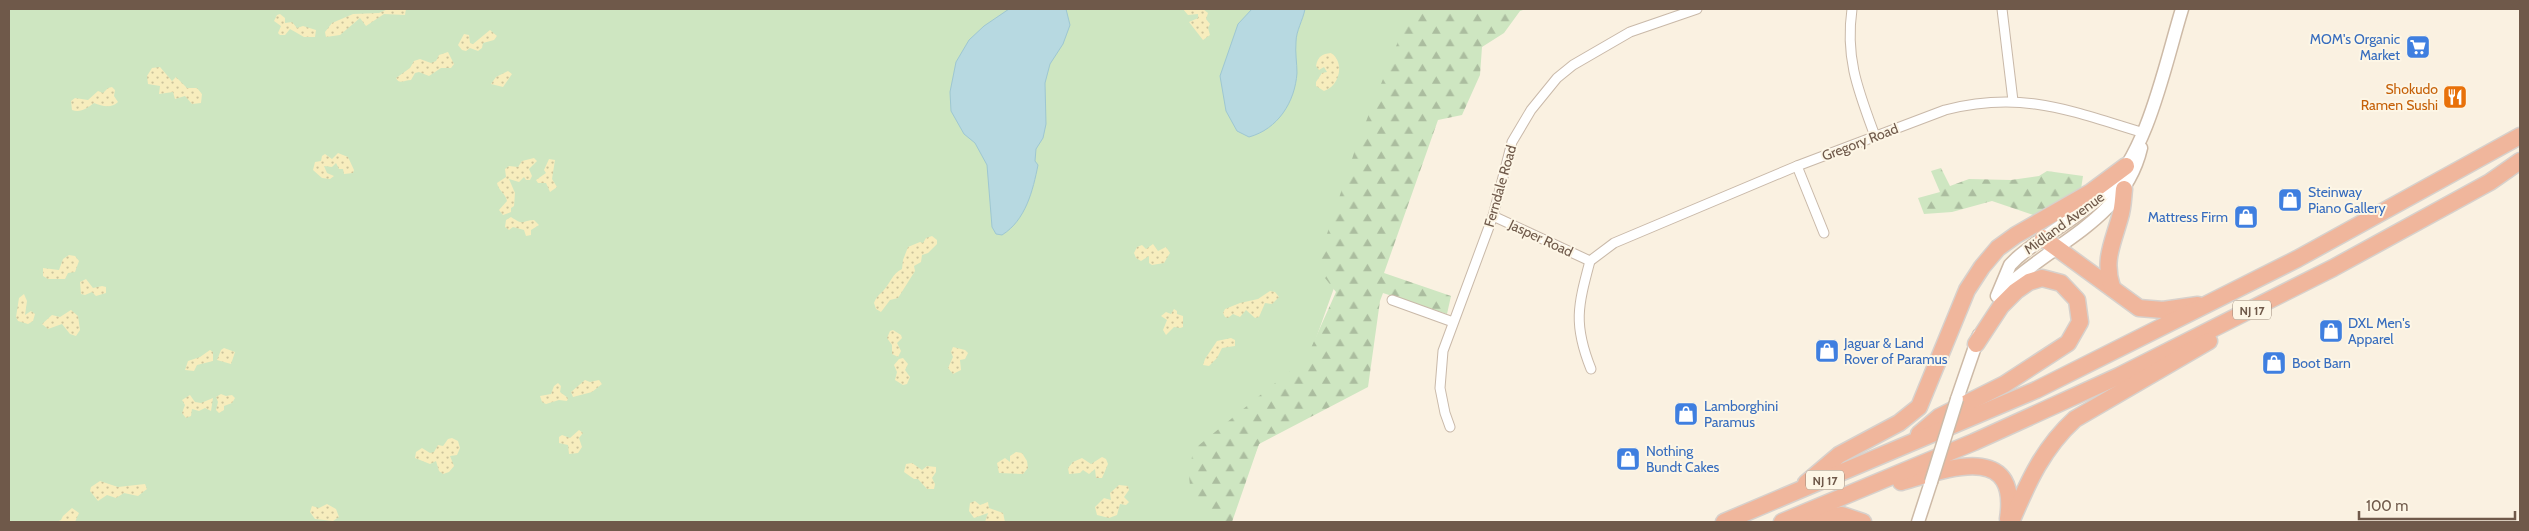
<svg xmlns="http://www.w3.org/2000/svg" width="2529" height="531" font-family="Cabin,sans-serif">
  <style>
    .grass { fill: #cee6c1 }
    .forest { fill: url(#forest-firs) }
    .sand { fill: url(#sand-dots) }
    .water { fill: #b7d9e1; stroke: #9ec7d2 }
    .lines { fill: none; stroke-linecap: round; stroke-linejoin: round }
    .street-casing { stroke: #c9b9a9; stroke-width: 11 }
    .secondary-casing { stroke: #cdbaa7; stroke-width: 15 }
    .highway-casing { stroke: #d7d1cc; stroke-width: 19 }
    .street { stroke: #fff; stroke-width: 9 }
    .secondary { stroke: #fff; stroke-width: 12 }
    .highway { stroke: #f0b69c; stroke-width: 16 }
    .secondary-bridge-casing { stroke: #cdbaa7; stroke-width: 15; stroke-linecap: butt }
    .secondary-bridge { stroke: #fff; stroke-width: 12 }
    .labels { text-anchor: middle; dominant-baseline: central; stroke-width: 4; stroke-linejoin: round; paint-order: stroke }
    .shield { fill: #fdf6e6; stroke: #9a8879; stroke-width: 1 }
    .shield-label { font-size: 12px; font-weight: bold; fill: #6f594a }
    .shop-label { font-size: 14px; fill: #366cbe; stroke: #fdf6e6; text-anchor: start }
    .food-label { font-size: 14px; fill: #c56008; stroke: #fdf6e6; text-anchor: end }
    .street-label { font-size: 14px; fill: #6f594a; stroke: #fdf6e6 }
  </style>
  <defs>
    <pattern id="forest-firs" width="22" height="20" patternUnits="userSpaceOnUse" patternTransform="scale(1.25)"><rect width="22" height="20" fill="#cee6c1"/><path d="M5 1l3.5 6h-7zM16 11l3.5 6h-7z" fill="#abbd9f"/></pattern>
    <pattern id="sand-dots" width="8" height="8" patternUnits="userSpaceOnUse" patternTransform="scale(1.25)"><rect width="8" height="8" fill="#f7edbd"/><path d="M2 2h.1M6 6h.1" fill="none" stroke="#ccc39c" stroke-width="1.8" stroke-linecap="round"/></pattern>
  </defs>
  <rect width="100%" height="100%" fill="#faf1e1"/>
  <!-- grass -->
  <path class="grass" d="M9,9H1434L1291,408L1259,444L1228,522H9Z"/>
  <!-- forest -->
  <g class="forest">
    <path d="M1411,9H1526L1520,11L1504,33L1482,47L1480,75L1462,115L1438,120L1384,273L1451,296L1447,314L1383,293L1380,301L1368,387L1259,444L1232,522H1216L1191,495L1189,476L1193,450L1307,357L1336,292L1314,264L1324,243L1357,144Z"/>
    <path d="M1941,168L1950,186L1969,179L2011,180L2039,176L2047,171L2083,176L2081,189L2036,216L1992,201L1952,212L1924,214L1918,198L1940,192L1931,171Z"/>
  </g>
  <!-- sand -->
  <g class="sand">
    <path d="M388,9H406L405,15L384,14L366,26L360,18L340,35L326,37L325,32L332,23L353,14L379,13Z"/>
    <path d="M1183,9H1203L1208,13L1206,19L1210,24L1208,28L1210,35L1203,40L1189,22L1198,18V14L1188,15Z"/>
    <path d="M280,14L285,18V23L292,22L297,28L303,26L316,30L315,37H304L290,29L285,35H280L278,33L281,26L274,21L277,15Z"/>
    <path d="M490,30L497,36L494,40L483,43L482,48L478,51L470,48L466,51L462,50L458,45L464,34L469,35L470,43L473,44Z"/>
    <path d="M448,52L454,64L451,68H441L429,76L419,72L415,73L411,80C405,80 399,85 396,78L410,68L414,61L420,59L431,63L436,61L439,55Z"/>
    <path d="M1331,53C1345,62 1340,86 1324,91L1316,86V82L1322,73L1327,72L1324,67L1319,70L1316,66C1318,56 1322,54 1331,53Z"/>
    <path d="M160,67L172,81L176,77L187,88H197L202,94L201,103L192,104L185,96L175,99L173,92L159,94L160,86L148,84L147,76L152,68Z"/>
    <path d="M508,71L512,74L503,87L491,84L496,77Z"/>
    <path d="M112,87L115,90L114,96L118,102C111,109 102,106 94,103C87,108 81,113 72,110L71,101L75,98L88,100L98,91L103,93L108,88Z"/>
    <path d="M338,153L348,157L354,170L353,173L344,174L343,169H339L336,163L332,167L324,166L327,173L334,176L330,179L322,178L313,170L315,162L321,161L322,156L325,154L332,159Z"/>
    <path d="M534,158L537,161L529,169L532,176L530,180H526L524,177L519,182L509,179L515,193L514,206L511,208V212L503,215L499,210L507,201C506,194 498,190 497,183L506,177L505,169L509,166L518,167L522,161Z"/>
    <path d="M549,159L555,160L552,179L557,187L550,192L546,183H538L536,180L546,173L544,170Z"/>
    <path d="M511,217C525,226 520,221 534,220L539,225L531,230V235L526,236L524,230L513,227L509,230L505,227L506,220Z"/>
    <path d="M932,236L937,240V244L928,253L922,255L921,262L914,266L915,271L898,298L890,300L881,312L876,309L874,303C876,297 880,294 884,290C891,282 892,274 902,269L903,260L908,247L920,242L923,243L926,238Z"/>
    <path d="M1153,244L1158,251L1166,247L1170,253L1164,263L1152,265L1149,263V256L1141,261L1136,258L1134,253L1137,247L1142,245L1146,249Z"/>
    <path d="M69,255L75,256L79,261L75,272L68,273L65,279H48L43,276V268L59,270L63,259Z"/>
    <path d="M86,279L93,288L102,286L106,287V293L96,296L92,292L85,295L81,294L80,282Z"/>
    <path d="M1270,291L1275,292L1279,297L1272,304L1265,303L1259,317L1255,318L1246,310L1240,317L1233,314L1228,318L1225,317L1223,313L1225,309L1240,303L1258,299Z"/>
    <path d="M24,294L27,301L25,315L31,311L35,314L33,321L28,324L18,321L16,317L19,298Z"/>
    <path d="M1174,309L1177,311V314L1183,316V327L1180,328L1174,327L1166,335L1163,330L1167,320L1161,316L1166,312L1171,314Z"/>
    <path d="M71,310L78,316L80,330L76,336L70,334L62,324L48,329L42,324L52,315L60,317Z"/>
    <path d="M893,330L901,335L902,338L897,343L901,351L898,357L892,354V345L887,338L890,331Z"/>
    <path d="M1231,338L1235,340V346L1222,348L1217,358L1209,366L1203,365L1205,359L1217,341Z"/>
    <path d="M953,347L965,350L968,353L965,359L960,360L961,370L953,374L948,368L953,357L951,352Z"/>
    <path d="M224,348L235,352L231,364L217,360L221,350Z"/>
    <path d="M210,350L213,352V361L197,365L194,371L185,370L188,361L200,357Z"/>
    <path d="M903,358L908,364L905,370L910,377L907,384L903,385L895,380L897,372L894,365L899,359Z"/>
    <path d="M585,380L590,382L599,380L602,384L592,392L573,397L571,392Z"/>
    <path d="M558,383L561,386L560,392L568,398L567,401L559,400L546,404L542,402L540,396L551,394L554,386Z"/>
    <path d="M221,394L226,396L232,395L235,398L232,403L224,406V410L219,413L216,410L218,402L216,397Z"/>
    <path d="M190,395L195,402L201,403L213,398L211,411L205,408L199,411L192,409L191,416L186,418L182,413L185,405L182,400Z"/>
    <path d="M579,430L583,433L579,438L582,447L578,453L569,454L568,445L559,443V437L562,435L570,438Z"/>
    <path d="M452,438L458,441L460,448L457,455L450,456L454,466L449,472L443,474L439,471L436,461L430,464L415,458L416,452L422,448L430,453L434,452L438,445L443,446L448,439Z"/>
    <path d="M1016,452L1022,453L1027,461L1028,468L1023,474L999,473L997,463L1005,458L1010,462V456Z"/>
    <path d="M1102,457L1106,459L1108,464L1102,478H1096L1095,469L1089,474L1083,470L1080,473L1069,474L1068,468L1073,462L1082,458L1091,464Z"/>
    <path d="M912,463L922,470L927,466L936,467V472L932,478L935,484L934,489H927L918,479H914L904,472L906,464Z"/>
    <path d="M100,481L118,487L145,484L147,489L138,496L124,493L116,498L107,495L98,501L90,491L91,487Z"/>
    <path d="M1119,485L1128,486L1129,490L1124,497L1129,502L1126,505L1120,504L1117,515L1109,518L1097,515L1095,507L1104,498L1111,500L1110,493Z"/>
    <path d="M975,501L980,505L988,502L989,508L1003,513L1005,522H985L988,513L974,518L969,511L970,503Z"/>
    <path d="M327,504L336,509L339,517L333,521L315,519L310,512L312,506L319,508Z"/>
    <path d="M72,508L79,513L75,522H56L61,520L63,516Z"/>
  </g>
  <!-- water -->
  <g class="water">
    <path d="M1009,9H1066L1070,25L1063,44L1050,64L1045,83L1046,124L1043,138L1036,149L1035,161L1038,165C1033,190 1026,220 1002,235L996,234L992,227L987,165L975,143L964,134L951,111L950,92L956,62L969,40L984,26Z"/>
    <path d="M1252,9H1305C1303,20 1296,31 1296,42C1295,53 1297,63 1297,73C1295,102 1278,129 1249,137L1237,131L1226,111L1220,76L1238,24Z"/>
  </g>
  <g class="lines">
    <defs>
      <g id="street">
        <path d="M1852,9C1845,58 1858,90 1875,136"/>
        <path d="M2002,9L2013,101"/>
        <path d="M1797,166L1824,233"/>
        <path d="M1493,216L1590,261"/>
        <path d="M1590,261L1614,243L1797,166L1945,110C2023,90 2071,111 2144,133"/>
        <path d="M1590,261C1578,306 1573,324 1591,369"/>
        <path d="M1392,300L1453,322"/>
        <path d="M1450,427L1445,413L1440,388L1443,351L1493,216L1512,142L1531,110L1557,78L1573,65L1630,32L1697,9"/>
      </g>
      <g id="secondary">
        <path d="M2002,291C2050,243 2124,221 2141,148"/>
        <path d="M1997,296L2010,265L2017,258C2045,234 2079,217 2105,193C2148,153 2165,64 2182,9"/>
        <path d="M1957,399L1979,335"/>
        <path d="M1918,522L1931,482"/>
      </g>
      <g id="highway">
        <path d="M2043,238L2139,308L2163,310L2198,305"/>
        <path d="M2112,287C2103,260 2113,243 2120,217C2123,208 2123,198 2124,189"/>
        <path d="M1919,434L1939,417L2005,384L2068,343L2080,322L2077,300L2061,283L2042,278L2029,282L2016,291L2001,306L1976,344"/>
        <path d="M1901,482C1944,470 2020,440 2008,519"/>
        <path d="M1806,483L1839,455L1899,423L1919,407L1967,290L1982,267L1998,248L2016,235L2091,192L2126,166"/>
        <path d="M1808,520L1842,515L1863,522"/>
        <path d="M1724,522L2036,390L2297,259L2520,136"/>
        <path d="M1782,522L1974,442L2119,376L2333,268L2490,182L2520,161"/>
        <path d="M2011,522C2028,482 2043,448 2075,419L2209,341"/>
      </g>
    </defs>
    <!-- street casing -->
    <use href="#street" class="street-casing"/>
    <!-- secondary casing -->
    <use href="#secondary" class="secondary-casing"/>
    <!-- highway casing -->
    <use href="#highway" class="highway-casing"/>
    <!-- street -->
    <use href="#street" class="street"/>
    <!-- secondary -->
    <use href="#secondary" class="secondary"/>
    <!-- highway -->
    <use href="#highway" class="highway"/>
    <defs>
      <path id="secondary-bridge" d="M1931,482L1957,399"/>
    </defs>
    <!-- secondary-bridge casing -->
    <use href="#secondary-bridge" class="secondary-bridge-casing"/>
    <!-- secondary-bridge -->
    <use href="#secondary-bridge" class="secondary-bridge"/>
  </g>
  <!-- icons -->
  <defs>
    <symbol id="supermarket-square" viewBox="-11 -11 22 22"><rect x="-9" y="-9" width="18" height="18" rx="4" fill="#3f7fe0" stroke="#fdf6e6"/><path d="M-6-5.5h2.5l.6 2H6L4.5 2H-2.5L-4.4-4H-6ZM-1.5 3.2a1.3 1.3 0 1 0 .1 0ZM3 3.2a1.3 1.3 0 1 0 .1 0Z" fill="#fff"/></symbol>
    <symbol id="restaurant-square" viewBox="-11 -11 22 22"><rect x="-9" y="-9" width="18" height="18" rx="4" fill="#e8710a" stroke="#fdf6e6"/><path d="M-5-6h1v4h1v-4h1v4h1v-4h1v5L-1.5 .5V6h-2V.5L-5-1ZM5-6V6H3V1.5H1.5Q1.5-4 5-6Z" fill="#fff"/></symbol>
    <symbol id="shop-square" viewBox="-11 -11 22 22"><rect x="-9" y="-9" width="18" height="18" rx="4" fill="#3f7fe0" stroke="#fdf6e6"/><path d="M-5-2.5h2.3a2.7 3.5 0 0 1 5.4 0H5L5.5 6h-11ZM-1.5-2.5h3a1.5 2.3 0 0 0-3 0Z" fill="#fff"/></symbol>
  </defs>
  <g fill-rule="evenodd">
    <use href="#supermarket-square" x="2404" y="33" width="28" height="28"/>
    <use href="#restaurant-square" x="2441" y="83" width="28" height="28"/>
    <use href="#shop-square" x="2276" y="186" width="28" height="28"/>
    <use href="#shop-square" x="2232" y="203" width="28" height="28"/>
    <use href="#shop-square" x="2317" y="317" width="28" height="28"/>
    <use href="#shop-square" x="1813" y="337" width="28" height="28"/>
    <use href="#shop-square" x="2260" y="349" width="28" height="28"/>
    <use href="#shop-square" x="1672" y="400" width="28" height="28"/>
    <use href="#shop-square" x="1614" y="445" width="28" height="28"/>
  </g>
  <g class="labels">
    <!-- shield labels -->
    <g class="shield">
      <rect x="2233" y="300.5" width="38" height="19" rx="4"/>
      <rect x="1806" y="470.5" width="38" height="19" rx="4"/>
    </g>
    <g class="shield-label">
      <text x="2252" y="310">NJ 17</text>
      <text x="1825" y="480">NJ 17</text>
    </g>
    <!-- shop labels -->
    <g class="shop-label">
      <text x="2400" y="39" text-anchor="end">MOM's Organic<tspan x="2400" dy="16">Market</tspan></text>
      <text x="2308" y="192">Steinway<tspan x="2308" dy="16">Piano Gallery</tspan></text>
      <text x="2228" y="217" text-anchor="end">Mattress Firm</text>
      <text x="2348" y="323">DXL Men's<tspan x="2348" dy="16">Apparel</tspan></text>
      <text x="1844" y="343">Jaguar &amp; Land<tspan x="1844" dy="16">Rover of Paramus</tspan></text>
      <text x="2292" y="363">Boot Barn</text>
      <text x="1704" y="406">Lamborghini<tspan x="1704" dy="16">Paramus</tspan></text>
      <text x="1646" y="451">Nothing<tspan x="1646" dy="16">Bundt Cakes</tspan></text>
    </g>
    <!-- food labels -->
    <g class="food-label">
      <text x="2438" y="89">Shokudo<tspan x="2438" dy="16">Ramen Sushi</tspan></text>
    </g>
    <!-- street labels -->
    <g class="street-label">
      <text transform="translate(1860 142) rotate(-21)">Gregory Road</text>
      <text transform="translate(1500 186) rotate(-74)">Ferndale Road</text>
      <text transform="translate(2064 223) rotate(-36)">Midland Avenue</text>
      <text transform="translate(1541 238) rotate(25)">Jasper Road</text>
    </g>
  </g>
  <!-- border -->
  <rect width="2529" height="531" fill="none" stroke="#6f594a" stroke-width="20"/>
  <!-- scale -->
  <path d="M2359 511v8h156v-8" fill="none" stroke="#6f594a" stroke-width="2.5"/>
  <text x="2366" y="511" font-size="15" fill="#6f594a" stroke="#fdf6e6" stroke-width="4" paint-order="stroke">100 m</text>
</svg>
